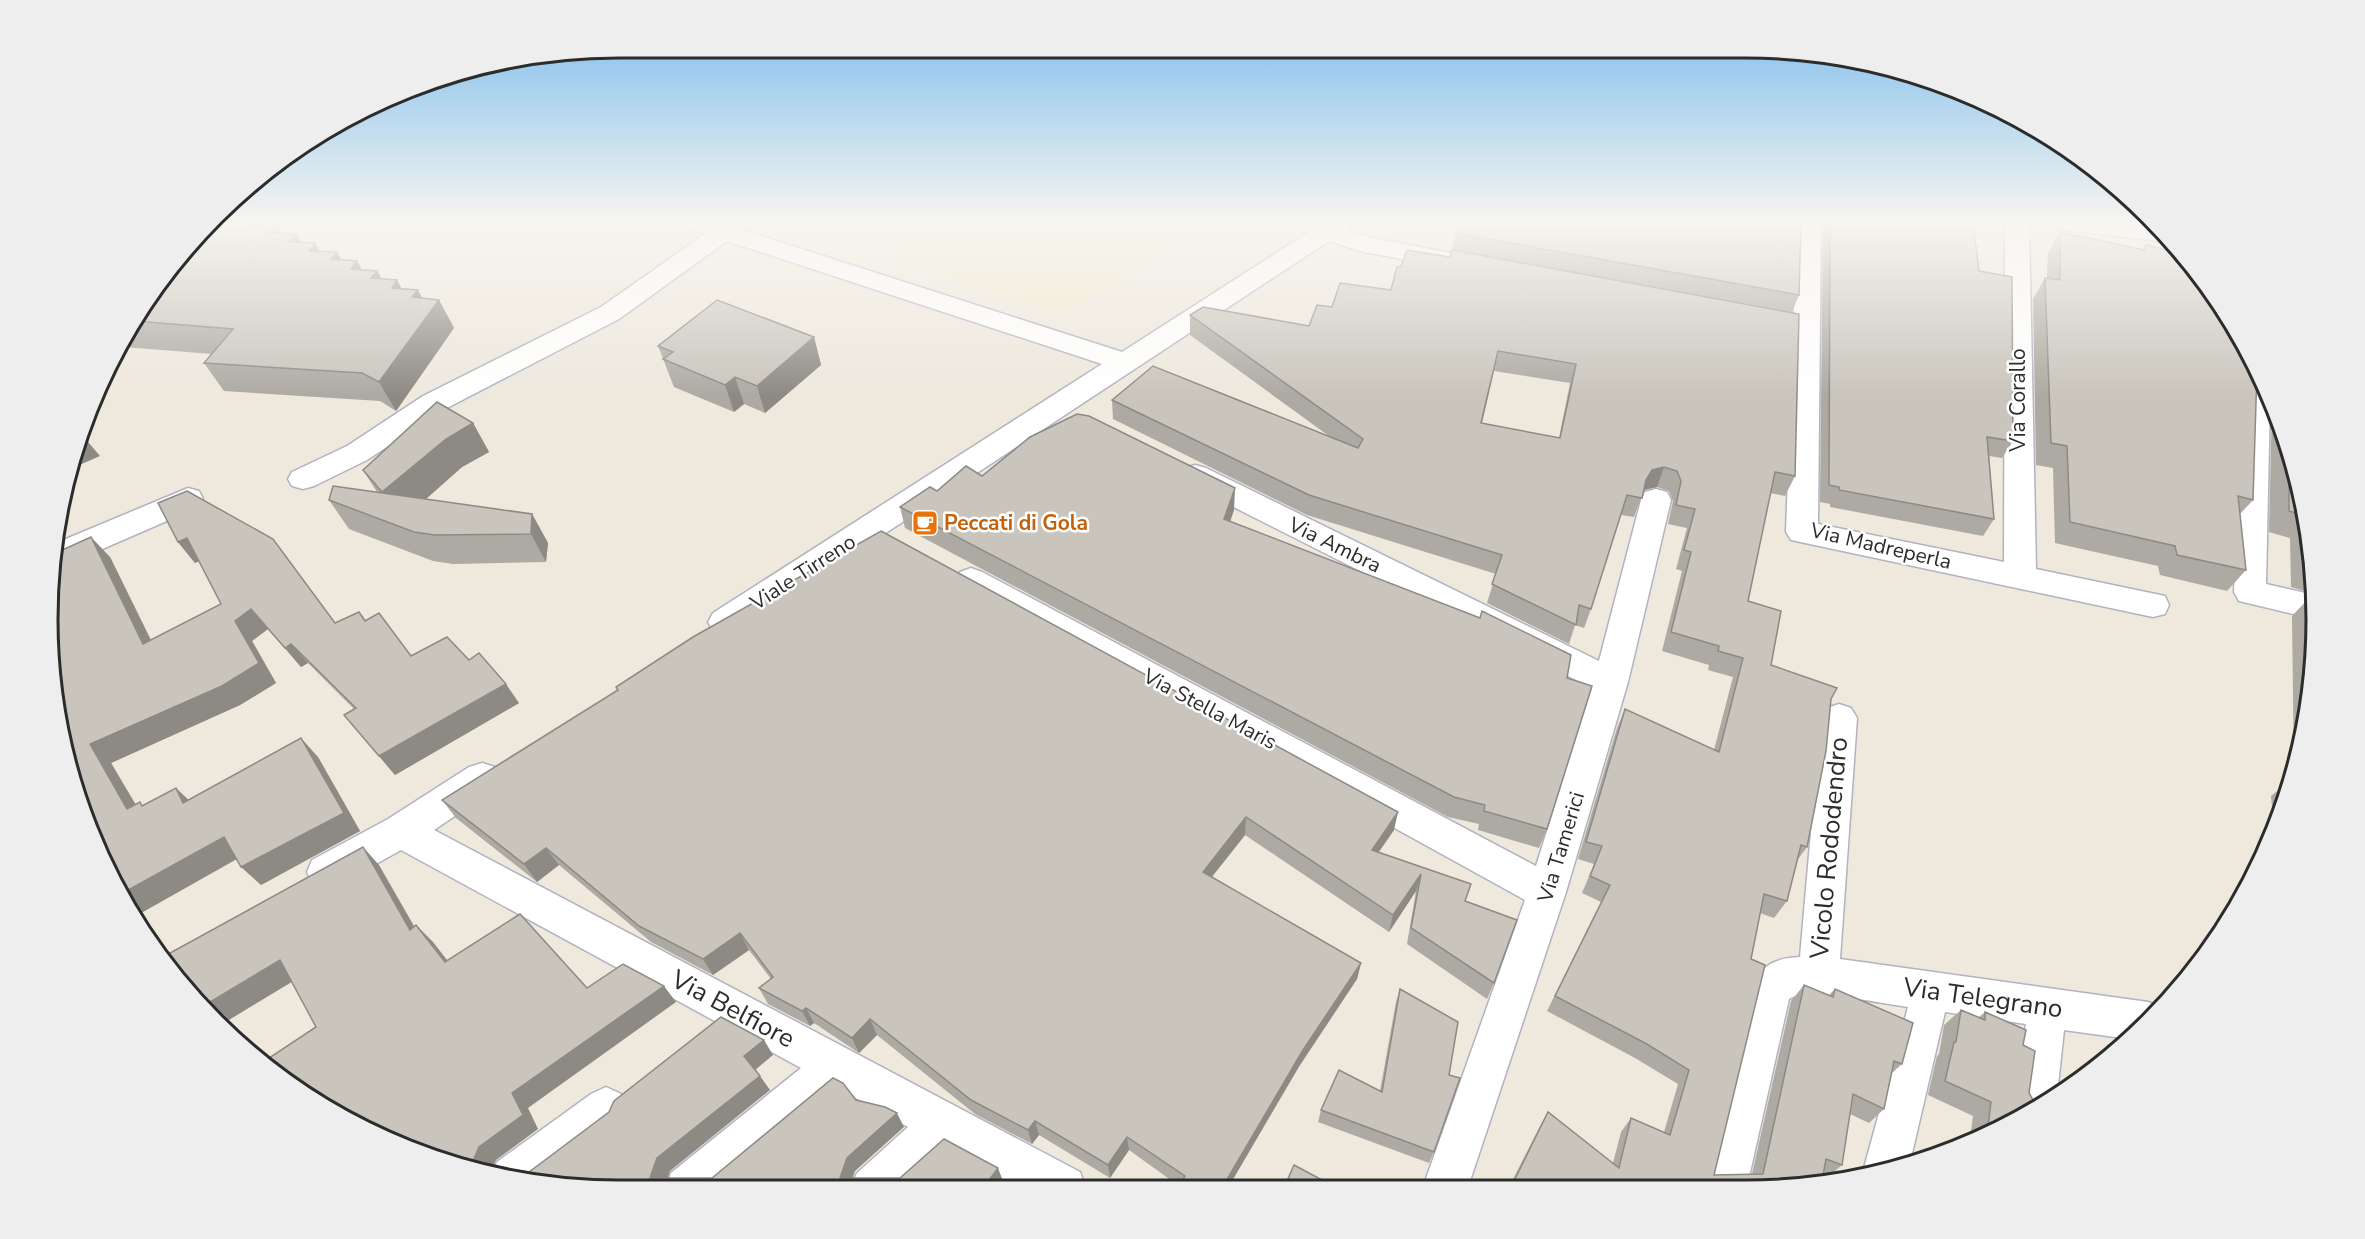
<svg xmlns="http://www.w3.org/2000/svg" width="2365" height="1239" font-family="'Nunito Sans',sans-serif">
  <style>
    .education { fill: #f0e8cc }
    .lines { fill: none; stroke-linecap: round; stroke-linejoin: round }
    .minor-casing { stroke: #b2b2c0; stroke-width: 3 }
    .minor { fill: #fff; fill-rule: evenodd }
    .wall { fill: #ada9a3; fill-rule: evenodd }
    .shaded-wall { fill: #8d8a84 }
    .building { fill: #c9c5bd; stroke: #8d8a84; stroke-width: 1.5; fill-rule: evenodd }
    .labels { text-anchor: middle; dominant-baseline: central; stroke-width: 5; stroke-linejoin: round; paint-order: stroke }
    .street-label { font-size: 21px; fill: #2c2c2c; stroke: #fff }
    .food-label { font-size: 21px; font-weight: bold; fill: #c56008; stroke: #fff; text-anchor: start }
    .near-street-label { font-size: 26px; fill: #2c2c2c; stroke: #fff }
    .rim { fill: none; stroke: #2c2c2c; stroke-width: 3 }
  </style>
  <rect width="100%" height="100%" fill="#eee8dd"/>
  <!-- education -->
  <path class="education" d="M931,223H1219L1059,315L889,258Z"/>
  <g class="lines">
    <defs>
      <g id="minor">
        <path d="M684,223H721L1122,352L1323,223H1352L1346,230L1369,237L1460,255L1464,260L1460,265L1451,268L1364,252L1329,241L737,631L725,635L713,631L708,622L713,613L1102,364L727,241L619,319L443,410L367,460L314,486L303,489L292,486L288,479L292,472L347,446L423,396L601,307L705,234L687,228Z"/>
        <path d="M1797,223H1821L1818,524L2004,562L2005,223H2029L2036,569L2165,596L2169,605L2165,614L2153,617L1791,540L1786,532Z"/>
        <path d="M2055,223H2129L2158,226L2173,241L2167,242L2067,230L2058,228Z"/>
        <path d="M2254,363L2270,400L2266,584L2314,595V619L2239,601L2234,592L2243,371L2247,365Z"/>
        <path d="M1195,465L1206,468L1599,661L1641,500L1645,492L1656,489L1667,492L1671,500L1628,682L1566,892L1468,1187H1423L1525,900L960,588L955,580L960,572L971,568L982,572L1536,866L1592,688L1184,482L1180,475L1184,468Z"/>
        <path d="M188,488L199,491L203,499L199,507L70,563L58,566L61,541Z"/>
        <path d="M1839,704L1851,708L1857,718L1840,959L2148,1002L2163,1008L2129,1039L2064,1030L2057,1094L2017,1117L2012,1107L2026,1024L1945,1012L1910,1162L1866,1174L1864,1168L1908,1007C1886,1004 1804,987 1789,999L1747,1186H1703L1751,989C1761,965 1775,958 1800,957L1821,718L1827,708Z"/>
        <path d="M482,763L495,767L500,778L495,789L434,830L1080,1172L1086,1188H1020L949,1150L907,1189H850L857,1173L908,1127L841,1090L722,1189L665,1190L671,1173L801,1068L401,850L340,884L326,889L312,884L307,872L312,860L388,819L469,767Z"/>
        <path d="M606,1087L621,1094L628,1109L621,1124L543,1183L492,1175L497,1162L591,1094Z"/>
      </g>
    </defs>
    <!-- minor casing -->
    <use href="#minor" class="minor-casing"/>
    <!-- minor -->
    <use href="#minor" class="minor"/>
  </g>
  <!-- wall -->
  <g class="wall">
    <path d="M262,223L263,225H277L282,233L320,251L337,252L341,260L357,261L361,269L377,271L382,279L422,298L439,300L454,328L396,411L380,401L224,391L204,363L212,354L124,347L144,302Z"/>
    <path d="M1823,223H1973L1979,271L2013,441L2002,458L1989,456L1994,519L1983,536L1830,507V504L1820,502Z"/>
    <path d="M1457,227L1470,229L1799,295L1792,312L1452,250Z"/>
    <path d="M2060,232L2143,250L2146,245L2180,253L2182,252L2241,334L2253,500L2240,514L2246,570L2227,591L2160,575L2158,566L2055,543L2053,468L2036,465L2033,299L2045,278H2047L2048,253Z"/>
    <path d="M1397,267L1795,476L1785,496L1770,493L1748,601L1771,665L1831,699L1807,847L1796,862L1787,901L1774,918L1760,913L1751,959L1714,1175L1752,1174L1791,1001L1804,985L1829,995L1835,989L1902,1064L1892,1073L1884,1109L1869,1123L1850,1114L1842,1165L1827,1178L1823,1176L1821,1186L1509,1187L1540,1126L1548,1112L1613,1163L1621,1132L1631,1118L1664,1132L1678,1084L1635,1058L1547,1011L1601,902L1582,893L1594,864L1578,859L1617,728L1625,709L1714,750L1733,677L1708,670L1709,665L1662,651L1682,571L1676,569L1687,528L1668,524L1673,501L1669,491L1657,487L1644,490L1634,517L1621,515L1591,609L1584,628L1575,625L1569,644L1487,603L1496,574L1307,515L1113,419L1112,400L1329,436L1190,335V315L1309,326L1332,307L1391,290ZM1494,371L1570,383L1559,438L1482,423Z"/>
    <path d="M814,337L821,365L765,413L744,404L734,412L674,387L658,346Z"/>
    <path d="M2272,404L2287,436L2312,545L2314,594L2291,587L2290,538L2269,532Z"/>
    <path d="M473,423L489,452L462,467L426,499L532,514L548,543L546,562L453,564L433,561L349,529L329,500L377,492L363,470Z"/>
    <path d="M982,476L1234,510L1230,522L1567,678L1547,829L1539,848L1478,830L1479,824L1448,817L905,528L900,507L937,491Z"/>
    <path d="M178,542L336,623L359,612L366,620L411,656L469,660L519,703L395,775L344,715L354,709L308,663L301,667L268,629L252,641L276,683L240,705L111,763L135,804L144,805L189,800L318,757L360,831L261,885L236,859L134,917L56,657L110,557L151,640L221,604L199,561L195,563Z"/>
    <path d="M2312,595L2316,657L2297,768L2294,776L2292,616Z"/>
    <path d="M618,690L1394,830L1379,852L1466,901L1494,983L1487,999L1407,944L1416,891L1389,932L1245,835L1212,877L1361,963L1357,979L1300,1065L1179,1186L1129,1150L1110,1178L1039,1135L1032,1144L975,1114L877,1035L859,1053L814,1023L810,1026L768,1004L759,988L771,979L749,950L713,975L651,942L559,865L537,882L456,818L442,800Z"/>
    <path d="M2294,777L2274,829L2271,796Z"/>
    <path d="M1400,989L1434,1152L1429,1163L1318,1122L1321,1110L1380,1091L1396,1002Z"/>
    <path d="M1961,1010L1979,1017L1985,1012L2023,1045L2029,1093L2036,1105L2059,1093L2060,1086L2080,1071L2089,1076L1969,1145L1973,1116L1928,1095L1937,1056L1939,1054L1944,1025Z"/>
  </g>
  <!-- shaded-wall -->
  <g class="shaded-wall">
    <path d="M277,225L294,253L270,233Z"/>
    <path d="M296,234L312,262L289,242Z"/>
    <path d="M315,243L332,271L309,251Z"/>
    <path d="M337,252L353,280L331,259Z"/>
    <path d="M357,261L373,289L351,269Z"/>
    <path d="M377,271L393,299L371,278Z"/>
    <path d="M397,280L412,308L392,288Z"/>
    <path d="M418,290L430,313L439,300L454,328L396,411L379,382L412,297Z"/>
    <path d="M814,337L821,365L765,413L757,386Z"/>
    <path d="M735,377L744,404L734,412L725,385Z"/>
    <path d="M473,423L489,452L462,467L401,521L382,492L446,439Z"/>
    <path d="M83,436L100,456L68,470Z"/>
    <path d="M1664,467L1657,487L1644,490L1639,499L1646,480L1652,470Z"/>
    <path d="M1235,488L1234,510L1223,541L1224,519Z"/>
    <path d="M532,514L548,543L546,562L531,534Z"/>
    <path d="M91,537L110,557L162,663L143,644Z"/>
    <path d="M187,538L204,559L195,563L178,542Z"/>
    <path d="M251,609L268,629L252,641L276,683L240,705L111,763L149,827L127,809L90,744L235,621Z"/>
    <path d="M291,644L308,663L301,667L285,648Z"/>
    <path d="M506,684L519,703L395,775L379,756Z"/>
    <path d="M301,738L318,757L360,831L261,885L241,867Z"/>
    <path d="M176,788L196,807L183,803Z"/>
    <path d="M1398,812L1394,830L1368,867L1372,850Z"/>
    <path d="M1246,817L1245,835L1202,889L1203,872Z"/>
    <path d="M224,837L244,855L134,917L121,894Z"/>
    <path d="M363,847L379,865L426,947L410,930Z"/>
    <path d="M546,848L559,865L537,882L524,864Z"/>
    <path d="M1421,874L1416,891L1389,932L1393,915Z"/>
    <path d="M416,925L433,942L461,978L445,962Z"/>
    <path d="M740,933L749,950L713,975L703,959Z"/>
    <path d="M280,960L300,977L219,1026L215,1023L202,1007Z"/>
    <path d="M1361,963L1357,979L1300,1065L1228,1188H1222L1303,1050Z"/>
    <path d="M664,986L676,1002L528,1108L538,1129L496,1160L490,1174L475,1164L473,1161L479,1147L512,1093Z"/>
    <path d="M806,1008L814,1023L810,1026L802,1011Z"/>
    <path d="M870,1019L877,1035L859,1053L852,1038Z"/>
    <path d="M764,1040L773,1055L754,1071L744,1056Z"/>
    <path d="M760,1076L770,1090L670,1171L664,1190L650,1178L657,1158Z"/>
    <path d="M897,1113L904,1127L855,1171L849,1189L840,1178L847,1158Z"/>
    <path d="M1035,1121L1039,1135L1032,1144L1028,1130Z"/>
    <path d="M1127,1137L1129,1150L1110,1178L1108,1165Z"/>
    <path d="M998,1168L1003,1181L997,1189H984V1187Z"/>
  </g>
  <!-- building -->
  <g class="building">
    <path d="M218,223H253L252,224L277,225L270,233L296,234L289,242L315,243L309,251L337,252L331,259L357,261L351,269L377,271L371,278L397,280L392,288L418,290L412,297L439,300L379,382L362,373L204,363L233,329L136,321L144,302Z"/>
    <path d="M1471,223H1801L1799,295L1455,233L1457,227L1470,229Z"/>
    <path d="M1830,223H1973L1979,271L2012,277L2013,441L1987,437L1994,519L1839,490V487L1829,485Z"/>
    <path d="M2060,232L2144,250L2146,245L2183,254L2241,334L2257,370L2253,500L2238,496L2246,570L2177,555L2175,546L2070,522L2067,446L2051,443L2045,278L2060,280Z"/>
    <path d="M1407,250L1450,257L1452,250L1799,314L1795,476L1775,472L1748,601L1781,611L1771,665L1837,688L1831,699L1826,751L1807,847L1801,845L1787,901L1764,894L1751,959L1765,965L1714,1175L1763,1174L1804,985L1833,997L1835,989L1913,1023L1902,1064L1894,1061L1884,1109L1853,1094L1842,1165L1826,1159L1821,1186L1511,1187L1548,1112L1619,1168L1631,1118L1670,1135L1689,1070L1645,1043L1555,996L1610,885L1590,876L1602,846L1586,842L1625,709L1719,752L1743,658L1718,651L1719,646L1671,632L1691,552L1684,550L1695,509L1676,505L1681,481L1677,471L1664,467L1652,470L1646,480L1642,498L1627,495L1591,609L1579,605L1576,625L1492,584L1502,555L1309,495L1112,400L1153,366L1358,448L1363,439L1190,315L1203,307L1309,326L1317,305L1332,307L1340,283L1391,290L1397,267H1401ZM1498,351L1576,364L1560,438L1481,423Z"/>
    <path d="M717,300L814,337L757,386L735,377L725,385L663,359L673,352L658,346Z"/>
    <path d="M437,402L473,423L446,439L382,492L363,470Z"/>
    <path d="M1077,414L1089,416L1235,488L1224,519L1480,618L1482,611L1571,655L1567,678L1592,686L1547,829L1484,811L1485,805L1454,797L900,507L930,487L937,491L966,466L982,476L1030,437Z"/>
    <path d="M2289,446L2305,516L2289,511Z"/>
    <path d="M333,486L532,514L531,534L435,535L414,532L329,500Z"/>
    <path d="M187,491L273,539L335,623L359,612L365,621L379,613L411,656L447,637L469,660L479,653L506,684L379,756L344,715L356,708L291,644L285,648L251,609L235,621L259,663L222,686L90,744L127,809L140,802L142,806L176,788L183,803L301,738L344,813L241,867L224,837L121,894L92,839L50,659L56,657L50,645L60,551L91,537L143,644L221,604L187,538L178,542L158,503Z"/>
    <path d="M881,531L1398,812L1372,850L1471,884L1465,901L1517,920L1494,983L1411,928L1421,874L1393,915L1246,817L1203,872L1361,963L1303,1050L1222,1188H1178L1185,1176L1127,1137L1108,1165L1035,1121L1028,1130L971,1100L870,1019L852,1038L806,1008L802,1011L759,988L773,977L740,933L703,959L639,926L546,848L524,864L442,800L618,690L616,687L693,637Z"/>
    <path d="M2310,538L2312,545L2313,567H2311Z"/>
    <path d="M2312,595L2314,596L2316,657L2314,665Z"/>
    <path d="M363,847L410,930L416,925L445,962L520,914L587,988L623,964L664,986L512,1093L523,1115L479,1147L473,1161L475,1164L529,1172L609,1112L614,1101L721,1017L764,1040L744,1056L760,1076L657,1158L650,1178H712L833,1078L843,1083L856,1100L885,1107L897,1113L847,1158L840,1178H900L944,1139L998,1168L984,1187L985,1189L582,1190L472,1172L366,1132L266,1060L316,1027L280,960L202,1007L161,958Z"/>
    <path d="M1400,989L1458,1022L1449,1075L1460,1078L1434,1152L1321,1110L1339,1070L1382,1092Z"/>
    <path d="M1961,1010L1985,1020V1012L2026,1030L2023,1045L2035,1051L2029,1093L2036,1105L2077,1083L1987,1134L1991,1102L1945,1081L1954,1042H1956Z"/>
    <path d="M2080,1071L2089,1076L2078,1082Z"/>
    <path d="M1294,1165L1337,1188H1284Z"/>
  </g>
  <!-- sky -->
  <linearGradient id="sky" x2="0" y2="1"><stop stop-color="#77baec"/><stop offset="0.56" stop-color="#f7f5f0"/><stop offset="1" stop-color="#f7f5f0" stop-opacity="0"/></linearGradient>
  <rect width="2365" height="396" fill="url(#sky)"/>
  <!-- icons -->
  <defs>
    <symbol id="cafe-square" viewBox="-11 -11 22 22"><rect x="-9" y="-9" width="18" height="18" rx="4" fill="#e8710a" stroke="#fff"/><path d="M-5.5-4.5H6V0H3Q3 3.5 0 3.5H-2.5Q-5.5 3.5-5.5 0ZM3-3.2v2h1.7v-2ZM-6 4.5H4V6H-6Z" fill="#fff"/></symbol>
  </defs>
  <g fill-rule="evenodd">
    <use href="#cafe-square" x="910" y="508" width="30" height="30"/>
  </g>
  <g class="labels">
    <!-- street labels -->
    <g class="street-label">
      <text transform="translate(2018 400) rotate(-90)">Via Corallo</text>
      <text transform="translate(1335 545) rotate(26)">Via Ambra</text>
      <text transform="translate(1881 546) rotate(13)">Via Madreperla</text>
      <text transform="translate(803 572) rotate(-33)">Viale Tirreno</text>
      <text transform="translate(1210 709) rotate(28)">Via Stella Maris</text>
      <text transform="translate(1561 847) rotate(-73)">Via Tamerici</text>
    </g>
    <!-- food labels -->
    <g class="food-label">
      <text x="944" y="523">Peccati di Gola</text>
    </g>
    <!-- near-street labels -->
    <g class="near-street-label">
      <text transform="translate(1829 848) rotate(-85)">Vicolo Rododendro</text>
      <text transform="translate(1983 998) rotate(8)">Via Telegrano</text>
      <text transform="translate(733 1009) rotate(28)">Via Belfiore</text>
    </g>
  </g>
  <!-- crop -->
  <path d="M0 0H2365V1239H0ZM619 58H1745A561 561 0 0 1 2306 619V619A561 561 0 0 1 1745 1180H619A561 561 0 0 1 58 619V619A561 561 0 0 1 619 58Z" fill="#eee" fill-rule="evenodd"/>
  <path class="rim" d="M619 58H1745A561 561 0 0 1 2306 619V619A561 561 0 0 1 1745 1180H619A561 561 0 0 1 58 619V619A561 561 0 0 1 619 58Z"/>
</svg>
